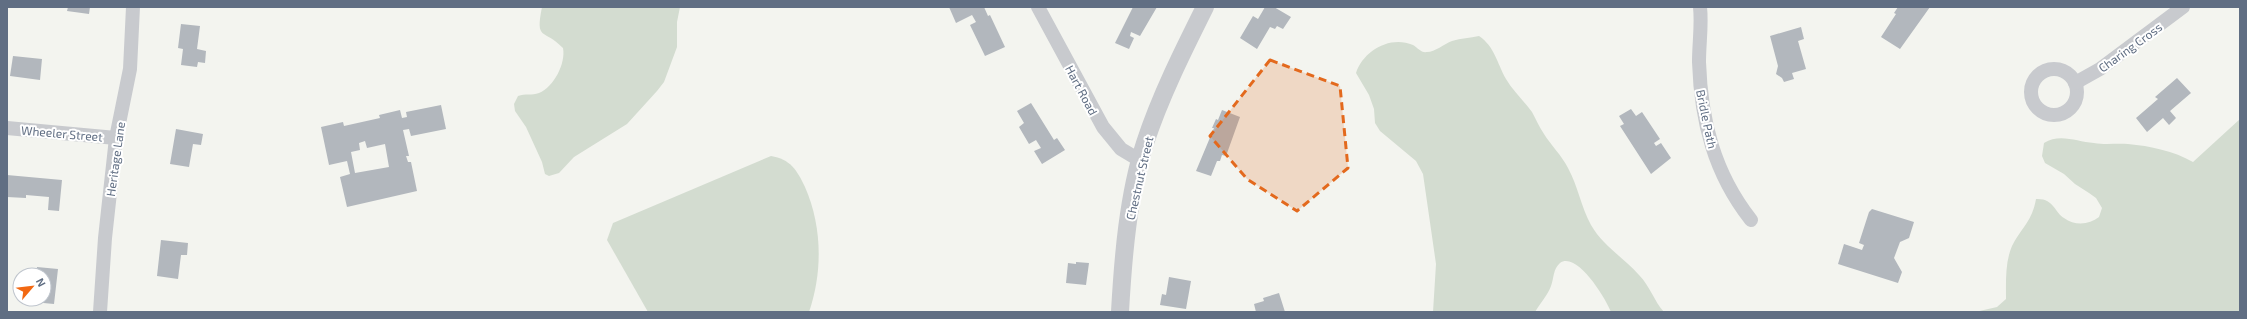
<svg xmlns="http://www.w3.org/2000/svg" width="2247" height="319" font-family="'Exo 2',sans-serif">
  <style>
    .green { fill: #d3dcd0 }
    .building { fill: #b2b7bd; fill-rule: evenodd }
    .lines { fill: none; stroke-linecap: round; stroke-linejoin: round }
    .minor { stroke: #c8cace; stroke-width: 14 }
    .tertiary { stroke: #c8cace; stroke-width: 18 }
    .marked { fill: #e3691d; fill-opacity: 0.2; stroke: #e3691d; stroke-width: 3; stroke-dasharray: 8 5; stroke-linejoin: round }
    .labels { text-anchor: middle; dominant-baseline: central; stroke-width: 4; stroke-linejoin: round; paint-order: stroke }
    .street-label { font-size: 12px; fill: #606e83; stroke: #fff }
  </style>
  <rect width="100%" height="100%" fill="#f3f4ef"/>
  <!-- green -->
  <g class="green">
    <path d="M542,7H680L677,22V47L664,82L657,91L627,124L574,157L559,173L549,176L545,174L542,162L526,127L515,111L514,104L518,96C525,93 532,96 539,93C554,87 566,63 563,48C544,28 535,42 542,7Z"/>
    <path d="M1479,36C1495,47 1497,63 1506,79C1513,91 1524,101 1532,112C1536,119 1539,127 1544,134C1551,145 1562,156 1568,168C1578,186 1581,207 1591,225C1603,246 1623,257 1639,275C1650,286 1654,301 1664,312H1611C1606,299 1577,251 1560,263C1553,269 1554,278 1551,286C1548,295 1540,303 1535,312H1433L1436,264L1423,174L1416,161L1380,131L1375,123L1374,109L1369,95L1356,73C1363,51 1390,35 1413,45C1418,48 1421,53 1427,52C1435,52 1444,44 1452,41C1461,38 1470,38 1479,36Z"/>
    <path d="M2240,119V312H1975L1997,307L2006,299C2006,282 2005,262 2012,246C2021,228 2032,222 2036,199C2054,198 2055,213 2064,218C2075,226 2089,225 2099,217L2102,208L2096,198L2089,193L2075,184L2064,174L2045,163L2042,156L2044,143C2060,133 2077,142 2094,143C2106,145 2117,143 2128,144C2150,146 2174,151 2193,162Z"/>
    <path d="M771,156C790,159 797,170 805,187C822,226 823,271 809,312H648L607,240L613,223Z"/>
  </g>
  <!-- building -->
  <g class="building">
    <path d="M68,7H90L89,14L67,11Z"/>
    <path d="M949,7H984L988,16L990,15L1005,47L985,56L970,25L976,22L972,15L956,23Z"/>
    <path d="M1133,7H1157L1140,36L1131,32L1130,36L1134,38L1129,49L1115,43Z"/>
    <path d="M1265,7H1274L1291,17L1283,29L1277,26L1275,29L1270,27L1257,49L1240,38L1253,16L1258,19Z"/>
    <path d="M1898,7H1930L1900,49L1881,37L1896,14L1894,13Z"/>
    <path d="M181,24L200,26L197,49L206,51L205,63L198,62L197,67L181,65L183,49L178,48Z"/>
    <path d="M1801,27L1804,39L1798,41L1806,69L1792,73L1794,79L1784,82L1782,78L1776,74L1778,66L1770,36Z"/>
    <path d="M13,56L42,59L40,80L10,76Z"/>
    <path d="M2177,78L2191,93L2170,111L2176,118L2169,125L2163,118L2147,132L2136,118L2158,99L2155,97Z"/>
    <path d="M1031,103L1054,140L1057,138L1065,150L1042,164L1034,151L1041,148L1036,140L1029,144L1019,127L1024,123L1017,111Z"/>
    <path d="M441,105L446,129L411,136L409,129L403,130L409,156H406L408,162H411L417,191L347,207L340,177L350,174L347,161L329,165L321,127L343,122L344,126L380,118L379,115L400,110L402,118L407,117L406,112ZM365,141L367,148L385,144L389,167L355,173L351,152L360,150L359,143Z"/>
    <path d="M1631,109L1636,116L1642,112L1660,139L1654,143L1656,146L1661,143L1671,158L1651,174L1620,126L1624,124L1619,116Z"/>
    <path d="M1222,110L1240,117L1226,156L1222,155L1220,161H1217L1211,176L1196,171L1214,128H1212L1216,119L1218,120Z"/>
    <path d="M176,129L203,134L201,145L193,144L189,167L170,164Z"/>
    <path d="M7,175L62,180L59,211L48,210L49,197L26,195V198L7,197Z"/>
    <path d="M1872,209L1914,222L1909,238L1900,242L1894,258L1902,272L1898,283L1838,264L1844,244L1862,250L1864,245L1859,243L1869,212Z"/>
    <path d="M161,240L188,243L187,255H181L178,279L157,276Z"/>
    <path d="M1076,262L1089,263L1086,285L1066,283L1068,263L1076,264Z"/>
    <path d="M37,267L58,269L54,304L33,302V299H44V275H36Z"/>
    <path d="M1169,277L1191,281L1186,309L1160,305L1162,294L1166,295Z"/>
    <path d="M1279,293L1285,312H1256L1254,304L1264,301L1263,298Z"/>
  </g>
  <g class="lines">
    <!-- minor -->
    <g class="minor">
      <path d="M1038,7L1103,127L1121,149L1141,161"/>
      <path d="M1700,7C1702,25 1699,43 1699,62C1701,121 1714,173 1751,220"/>
      <circle cx="2054" cy="92" r="23"/>
      <path d="M2075,83L2100,69L2183,7"/>
      <path d="M7,128L116,138"/>
      <path d="M100,312L105,238L116,138L130,69L133,7"/>
    </g>
    <!-- tertiary -->
    <path class="tertiary" d="M1120,312C1123,258 1128,195 1145,143C1160,97 1183,51 1205,7"/>
  </g>
  <!-- marked area -->
  <path class="marked" d="M1270,60L1340,86L1348,168L1297,211L1247,179L1210,136Z"/>
  <g class="labels">
    <!-- street labels -->
    <g class="street-label">
      <text transform="translate(2130 47) rotate(-36)">Charing Cross</text>
      <text transform="translate(1082 90) rotate(62)">Hart Road</text>
      <text transform="translate(1707 119) rotate(78)">Bridle Path</text>
      <text transform="translate(62 133) rotate(5)">Wheeler Street</text>
      <text transform="translate(115 159) rotate(-82)">Heritage Lane</text>
      <text transform="translate(1139 178) rotate(-77)">Chestnut Street</text>
    </g>
  </g>
  <!-- border -->
  <rect width="2247" height="319" fill="none" stroke="#606e83" stroke-width="16"/>
  <!-- north arrow -->
  <g transform="translate(32 287) rotate(62)"><circle r="19" fill="#ffffff" stroke="#bfc5cd"/>
  <path d="M0-3L7 15L0 10L-7 15Z" fill="#f26812"/>
  <text y="-6" font-size="11" font-weight="bold" text-anchor="middle" fill="#606e83">N</text>
  </g>
</svg>
